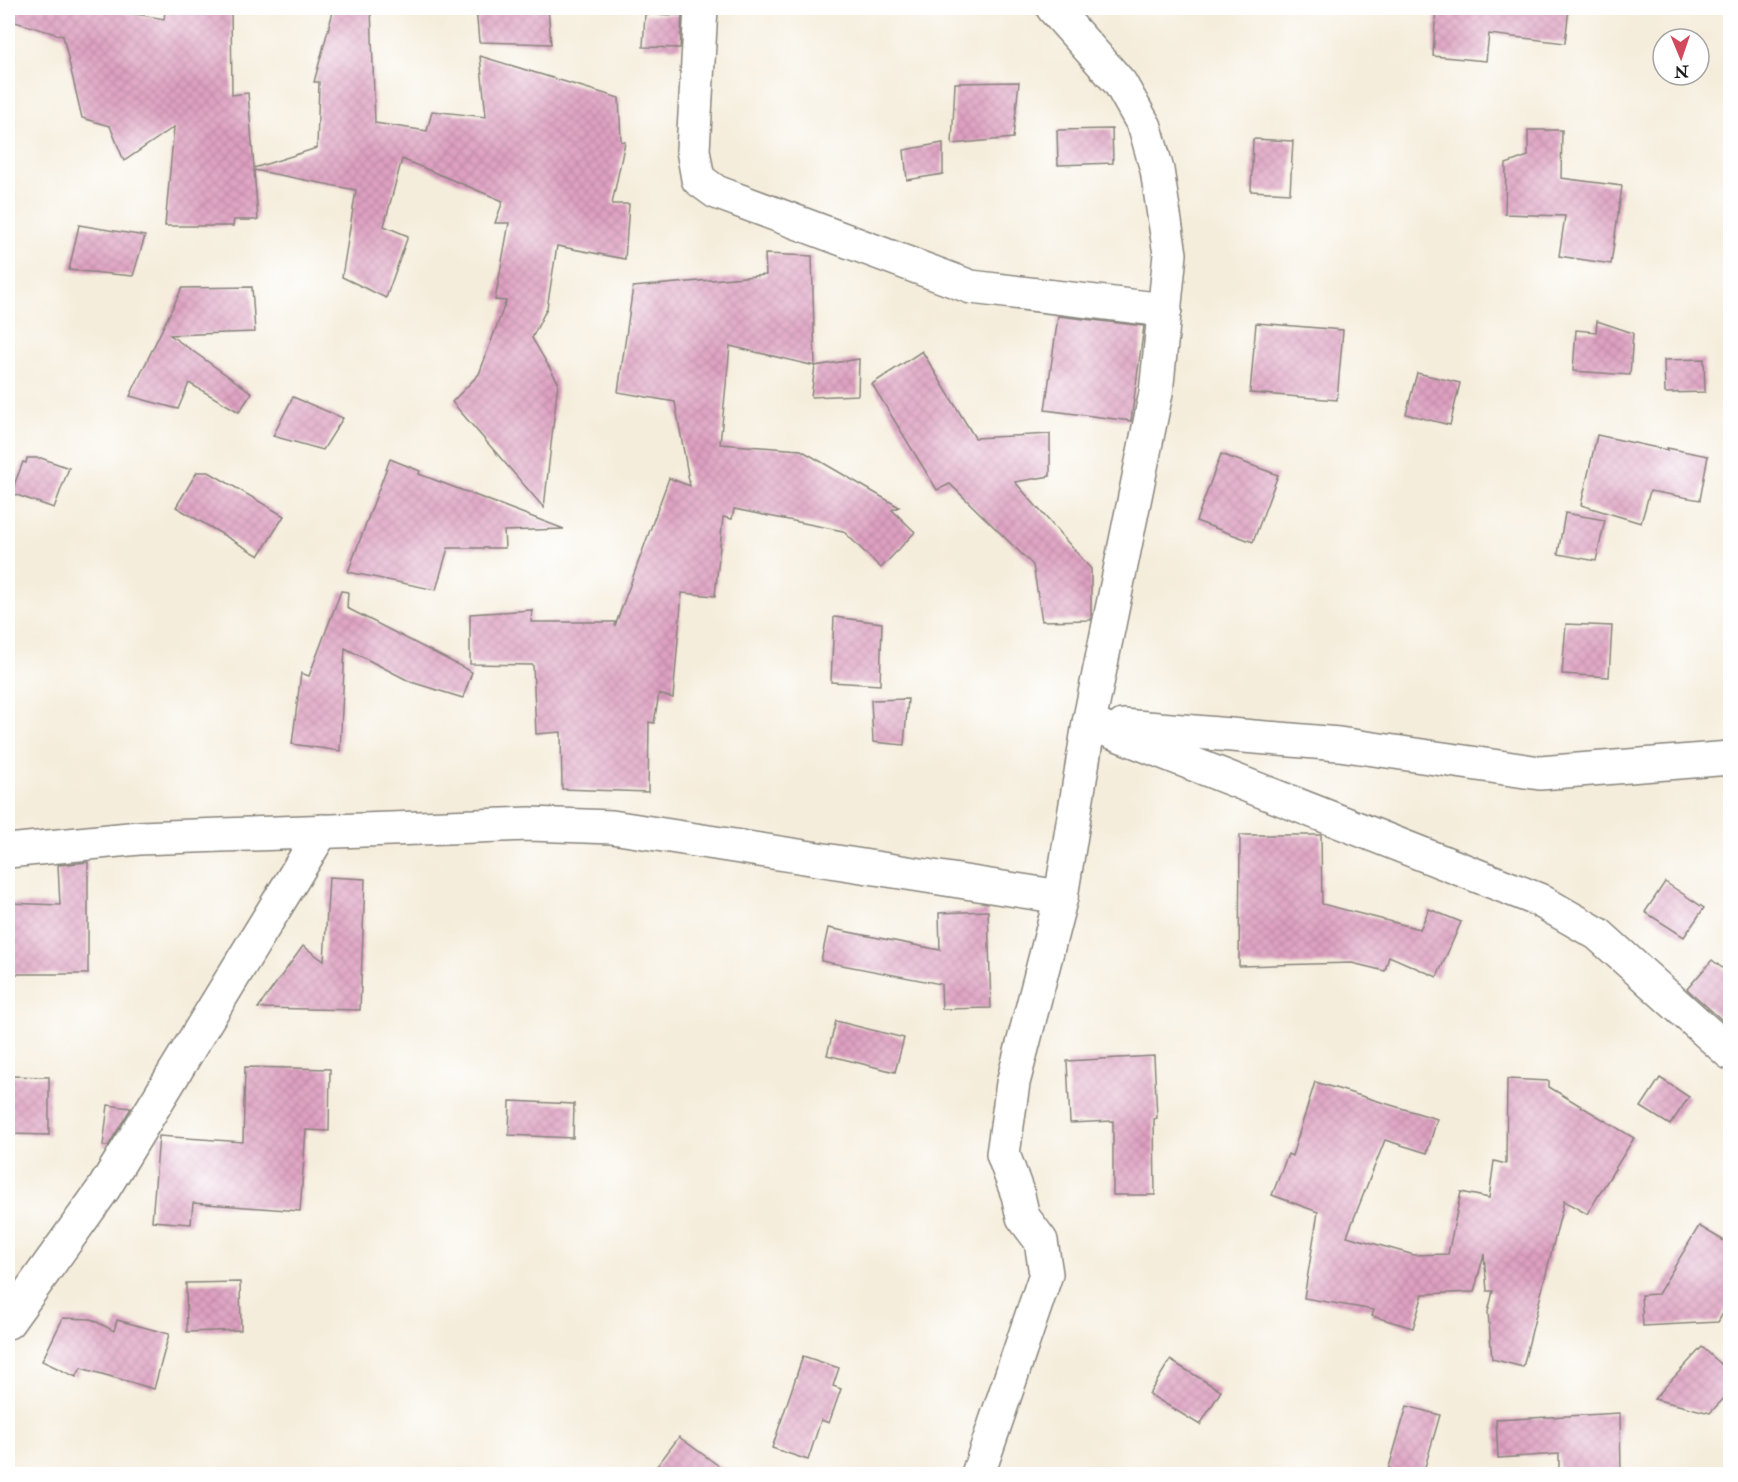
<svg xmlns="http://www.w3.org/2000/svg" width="1738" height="1482" font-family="'IM FELL Double Pica',serif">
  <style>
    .building { fill: url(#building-cross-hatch) }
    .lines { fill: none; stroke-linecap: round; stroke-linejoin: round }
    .street-casing { stroke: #88847c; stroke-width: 36 }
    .street { stroke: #fff; stroke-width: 33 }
  </style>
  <defs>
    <pattern id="building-cross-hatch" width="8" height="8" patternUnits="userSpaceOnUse" patternTransform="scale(1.5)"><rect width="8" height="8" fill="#dea0c1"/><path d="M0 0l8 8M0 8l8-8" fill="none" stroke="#be89a5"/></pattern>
  </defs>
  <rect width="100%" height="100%" fill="#fff"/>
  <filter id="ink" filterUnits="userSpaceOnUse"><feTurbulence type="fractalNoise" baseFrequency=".0167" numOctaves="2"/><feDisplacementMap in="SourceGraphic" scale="12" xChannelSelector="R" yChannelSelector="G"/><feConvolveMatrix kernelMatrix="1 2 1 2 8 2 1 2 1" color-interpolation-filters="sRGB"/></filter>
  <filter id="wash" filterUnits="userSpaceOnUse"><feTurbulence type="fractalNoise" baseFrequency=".008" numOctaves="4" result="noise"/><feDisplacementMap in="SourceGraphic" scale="24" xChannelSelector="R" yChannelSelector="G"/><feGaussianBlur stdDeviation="1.35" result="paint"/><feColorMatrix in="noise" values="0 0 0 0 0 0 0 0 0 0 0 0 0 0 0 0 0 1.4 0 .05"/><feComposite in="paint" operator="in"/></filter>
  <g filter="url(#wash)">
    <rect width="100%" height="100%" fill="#f5eddb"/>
    <g id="blocks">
      <!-- building -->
      <g class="building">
        <path d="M8,8H102L164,19L165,12L180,13L181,8H231L232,95L248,93L254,168L317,148L319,82H314L334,8H371L375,123L427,131L432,111L486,117L480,56L619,98L621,141L625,142L612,204H629L625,259L557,246L547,308L532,338L558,382L544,508L452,402L479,374L506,301L495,300L509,223H495L503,201L402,159L384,226L408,236L386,298L342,277L356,190L254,170L258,220H234L233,226H165L174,127L124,161L110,126L82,118L63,36L8,20Z"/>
        <path d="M476,8H548L551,44L479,42Z"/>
        <path d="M1436,8H1569L1565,43L1489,34L1486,61L1433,56Z"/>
        <path d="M645,14L682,15L680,48L643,47Z"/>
        <path d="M1019,82L1013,138L952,144L955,83Z"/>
        <path d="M1112,129L1113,163L1058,165L1057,130Z"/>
        <path d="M1528,130H1562L1561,178L1622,186L1611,264L1559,256L1565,216L1505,214L1506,164L1528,156Z"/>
        <path d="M1253,139L1293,141L1290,193L1251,191Z"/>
        <path d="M943,143V174L907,180L904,150Z"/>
        <path d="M79,225L145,236L133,276L69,270Z"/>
        <path d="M765,254L812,256L815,366L730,346L720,444L801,450L899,507L892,510L915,532L881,568L843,531L734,509L732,519L723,517L715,596L682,593L673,698L659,694L654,723L649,722L648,792L562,789L561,732L536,734L533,665L470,664V614L532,610L531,622H615V626L669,478L690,486L675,402L618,392L633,287L766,275Z"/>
        <path d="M252,287L255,332L170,335L252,393L239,412L189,383L178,409L130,396L182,288Z"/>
        <path d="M1058,316L1144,326L1131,421L1045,410Z"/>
        <path d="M1597,321L1633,333L1630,375L1573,371L1576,330L1596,332Z"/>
        <path d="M1256,323L1343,330L1337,400L1250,393Z"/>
        <path d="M922,351L975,438L1050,434V476L1015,482L1091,569V620L1042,621L1033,565L950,484L937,490L872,384Z"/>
        <path d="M859,359L858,395L811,397L815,366Z"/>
        <path d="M1704,359L1705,392L1665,393L1664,360Z"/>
        <path d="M1417,373L1460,383L1450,425L1406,414Z"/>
        <path d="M293,397L343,418L323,450L273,436Z"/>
        <path d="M1597,435L1667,450V448L1708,456L1700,500L1650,491L1641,523L1581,505Z"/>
        <path d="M1221,454L1278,475L1253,542L1196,521Z"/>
        <path d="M27,458H41L69,468L54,508L11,493L23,462L26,463Z"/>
        <path d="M390,459L420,471L419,474L564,529L504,531L505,548H448L436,590L348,572Z"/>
        <path d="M197,472H209L284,516L259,556L176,507Z"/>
        <path d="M1565,513L1605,520L1596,561L1558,554Z"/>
        <path d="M341,591L348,592L347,608L472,672L463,698L411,682L345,648L340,751L292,744L301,673L309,676Z"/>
        <path d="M834,617L882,623L880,685L831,682Z"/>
        <path d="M1566,624L1612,626L1609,677L1562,674Z"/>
        <path d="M908,699L904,745L873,742L871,700Z"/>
        <path d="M1240,835H1321L1322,904L1420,929L1429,909L1461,922L1437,977L1389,956L1385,971L1352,963L1239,966Z"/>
        <path d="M88,862V974H8V903L60,905L58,865Z"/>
        <path d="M329,877L365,879L360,1010L258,1008L303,946L324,961Z"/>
        <path d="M1665,882L1704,908L1684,937L1645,912Z"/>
        <path d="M988,911L991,1008L942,1009L941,984L821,961L828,928L940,950L939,913Z"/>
        <path d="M1712,960L1731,975V1028L1687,989Z"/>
        <path d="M836,1021L904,1038L895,1072L827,1055Z"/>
        <path d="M1154,1056L1157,1118L1154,1119L1155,1195H1113V1121L1070,1123L1067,1061Z"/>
        <path d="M245,1067L330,1069L329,1131L306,1130L300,1211L193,1203L191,1224L152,1221L159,1136L243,1142Z"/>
        <path d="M8,1076L49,1077V1135L8,1134Z"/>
        <path d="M1660,1078L1689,1097L1670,1125L1641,1107Z"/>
        <path d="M1507,1079L1549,1081V1087L1634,1138L1587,1214L1564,1201L1523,1367L1492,1359L1488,1312L1493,1291H1487L1484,1254L1474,1292L1423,1294L1413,1328L1372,1316L1374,1310L1304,1298L1318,1212L1272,1195L1288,1154L1292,1156L1315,1082L1437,1119L1427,1153L1385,1140L1347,1236L1414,1255L1448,1254L1461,1192L1489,1198L1494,1161L1506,1164Z"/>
        <path d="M510,1101L574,1104L573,1138L509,1135Z"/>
        <path d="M108,1105L131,1108L108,1146H103Z"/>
        <path d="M1699,1226L1731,1245V1300L1718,1322L1643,1326L1641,1295L1658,1294Z"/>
        <path d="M240,1282L241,1330L187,1332L186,1283Z"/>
        <path d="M63,1318L91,1319L114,1331L117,1320L169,1334L154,1389L81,1368L76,1377L42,1361Z"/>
        <path d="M1702,1347L1731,1373V1391L1710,1413L1654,1399Z"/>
        <path d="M803,1356L839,1368L833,1386L841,1389L829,1423L821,1420L808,1460L772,1448Z"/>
        <path d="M1170,1360L1221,1391L1200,1425L1149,1394Z"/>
        <path d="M1407,1406L1440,1415L1423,1474H1387Z"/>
        <path d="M1620,1413L1621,1474H1559V1454L1498,1458L1496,1420Z"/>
        <path d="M679,1437L730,1474H651Z"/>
      </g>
    </g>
  </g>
  <g filter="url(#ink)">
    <use href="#blocks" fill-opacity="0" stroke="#88847c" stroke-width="1.5"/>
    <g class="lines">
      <defs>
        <g id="street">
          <path d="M701,8L693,150L698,179L716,192L971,287L1165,310"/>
          <path d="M1089,723L1539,900L1598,934L1730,1053"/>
          <path d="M1123,726L1339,744L1540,773L1730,758"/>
          <path d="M8,851L139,838L530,824L612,827L1061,897"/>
          <path d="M8,1322L104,1188L322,831"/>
          <path d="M978,1474L1046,1274L1041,1241L1023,1217L1018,1195L1003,1154L1013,1083L1061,897L1089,723L1156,393L1170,254L1157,170L1145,127L1120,83L1053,8"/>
        </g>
      </defs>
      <!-- street casing -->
      <use href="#street" class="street-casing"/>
      <!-- street -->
      <use href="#street" class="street"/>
    </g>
  </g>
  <!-- margin -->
  <rect width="1738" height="1482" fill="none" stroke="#fff" stroke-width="30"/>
  <!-- north arrow -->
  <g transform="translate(1681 57) rotate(178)"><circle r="28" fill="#ffffff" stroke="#a4a4a4" stroke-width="1.5"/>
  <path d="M0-4.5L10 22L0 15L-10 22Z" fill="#d1495b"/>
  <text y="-9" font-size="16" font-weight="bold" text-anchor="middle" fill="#1c1c1c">N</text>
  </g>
</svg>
